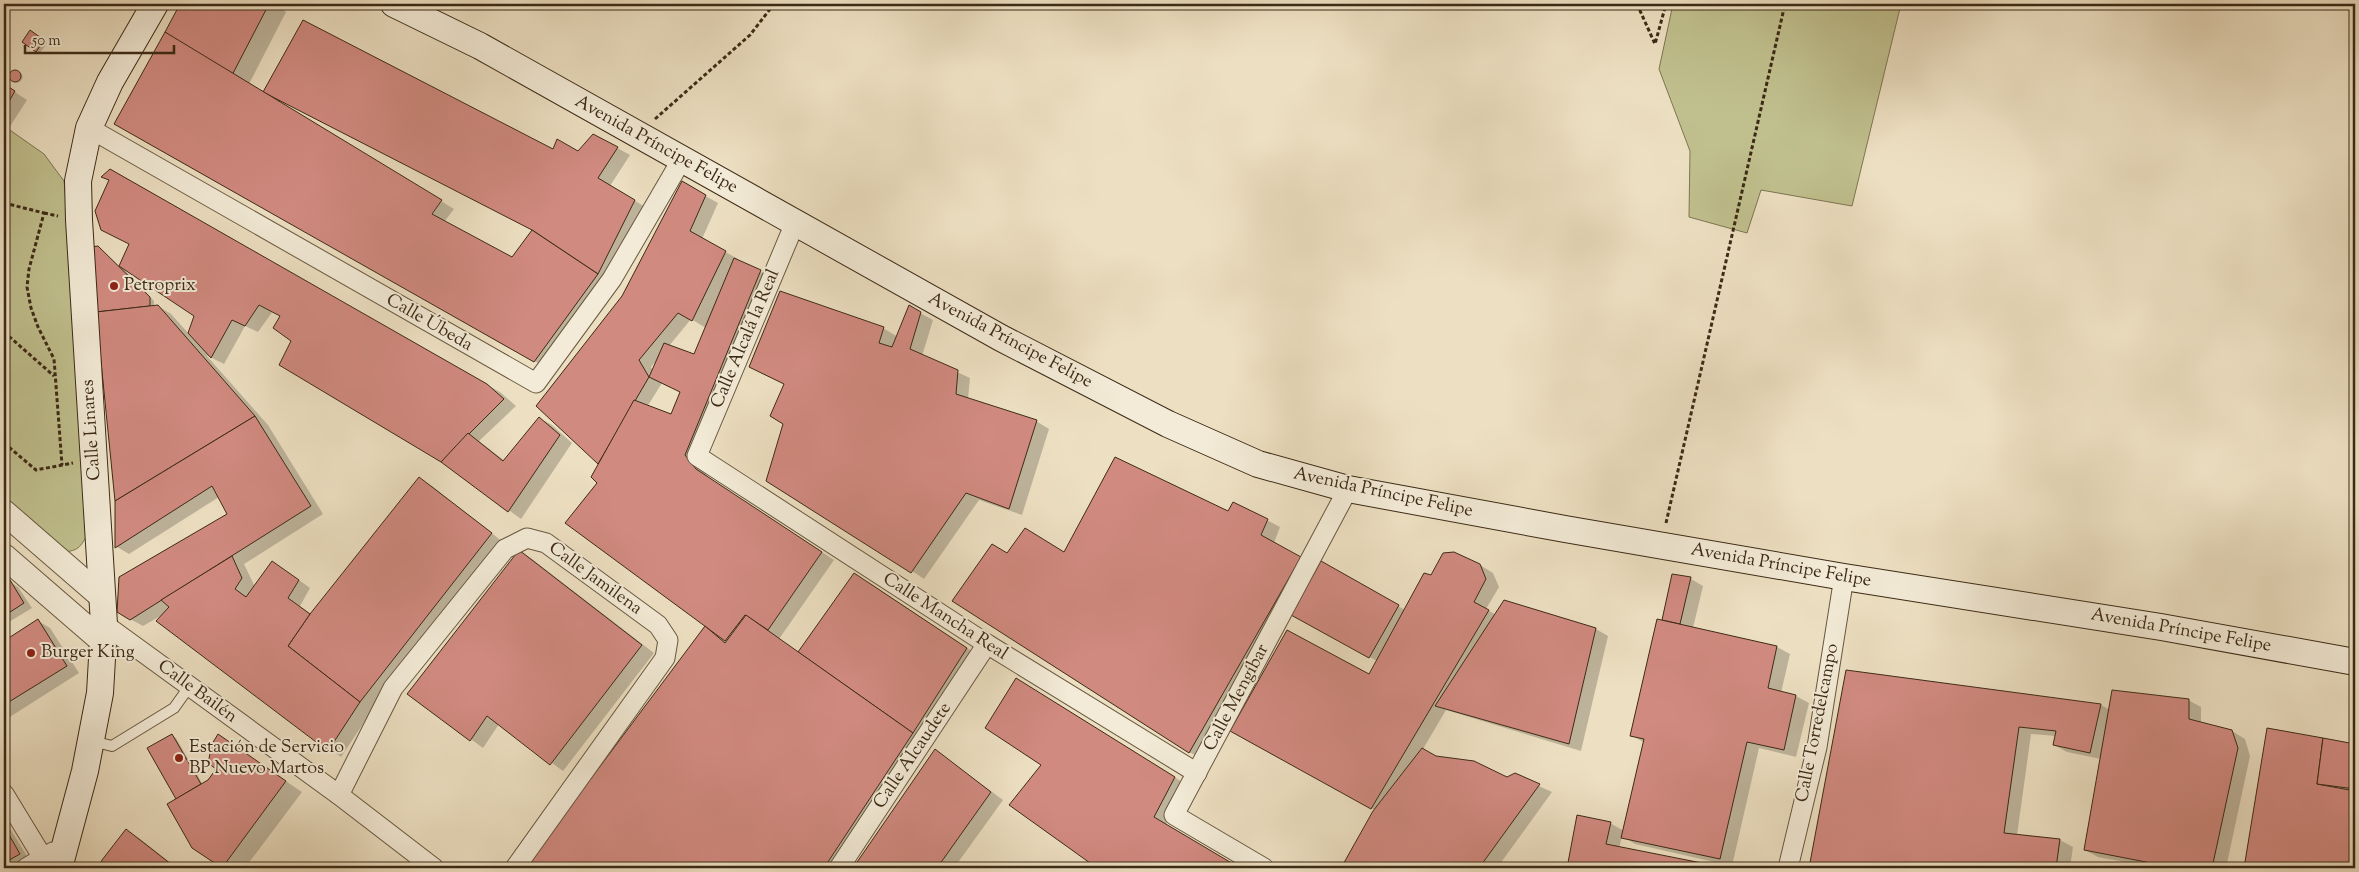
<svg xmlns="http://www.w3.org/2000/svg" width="2359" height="872" font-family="'Sorts Mill Goudy',serif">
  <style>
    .green { fill: #c0c08e; stroke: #7e7552 }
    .shadow { fill: #0003; fill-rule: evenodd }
    .building { fill: #d18a80; stroke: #3c2a16 }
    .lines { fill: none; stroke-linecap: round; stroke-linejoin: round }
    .service-casing { stroke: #685841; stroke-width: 12 }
    .minor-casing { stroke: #685841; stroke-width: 21 }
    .tertiary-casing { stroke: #685841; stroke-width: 26 }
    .secondary-casing { stroke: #3c2a16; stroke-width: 28 }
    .path { stroke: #3c2a16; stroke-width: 3; stroke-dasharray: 4 2.5; stroke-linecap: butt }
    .service { stroke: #f3ebd7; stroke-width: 10 }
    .minor { stroke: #f3ebd7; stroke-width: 19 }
    .tertiary { stroke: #f3ebd7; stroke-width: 24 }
    .secondary { stroke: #f3ebd7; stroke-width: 26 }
    .poi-dot { fill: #8f2418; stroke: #f3ebd7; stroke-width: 2 }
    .labels { text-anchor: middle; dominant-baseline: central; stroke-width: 4; stroke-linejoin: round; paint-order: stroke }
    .street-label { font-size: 18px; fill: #3c2a16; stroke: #f3ebd7 }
    .poi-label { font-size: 18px; fill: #3c2a16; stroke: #f3ebd7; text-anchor: start }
  </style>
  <rect width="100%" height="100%" fill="#ede0c2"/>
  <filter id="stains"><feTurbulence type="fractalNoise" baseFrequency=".004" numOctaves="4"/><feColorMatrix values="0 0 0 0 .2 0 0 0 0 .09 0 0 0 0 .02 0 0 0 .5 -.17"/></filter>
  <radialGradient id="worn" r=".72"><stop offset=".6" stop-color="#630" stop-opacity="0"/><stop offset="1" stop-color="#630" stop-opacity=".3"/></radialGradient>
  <!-- green -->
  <g class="green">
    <path d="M1673,4H1901L1852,206L1761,190L1747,233L1689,217L1690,151L1659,69Z"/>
    <path d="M4,126L44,154L64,181L70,237L89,530C81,548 78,552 58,552L4,503Z"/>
  </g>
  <!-- shadow -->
  <g class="shadow">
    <path d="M181,4H275L286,12L249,84L264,93L553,151L579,152L594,135L630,155L610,186L647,208L547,368L115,124ZM281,101L534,230L513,259L444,222L454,209L280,103Z"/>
    <path d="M34,34L47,43L40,53L36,51Z"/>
    <circle cx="17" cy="77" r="5.5"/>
    <path d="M4,85L27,100L9,128L4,125Z"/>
    <path d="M110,171L500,392L516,406L479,441L505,461L539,418L552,425L572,443L521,519L442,461L293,340L281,316L273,311L258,332L245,326L224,364L206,355L268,425L323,514L244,564L255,587L285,570L310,588L300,606L311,614L420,479L432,486L503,542L373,709L341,757L158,621L164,614L143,626L130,619L229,515L219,497L129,554L117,547L116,501L98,247L120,267L131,244L110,181L104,177ZM121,266L195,316L189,334L171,314L158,306L154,307V301Z"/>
    <path d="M682,183L718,203L702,239L738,259L737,261L773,278L697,463L709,478L834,560L779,639L799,653L867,581L979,656L840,868H525L707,626L599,483L600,464L598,463L623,296ZM691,319L706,328L695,356L669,346ZM656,361L653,371L651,367ZM662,383L681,392L671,416L647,407Z"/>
    <path d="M909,307L933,320L922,356L970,378L968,399L1036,421L1049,429L1022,515L979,500L924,579L912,571L784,423L785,384L763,374L883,328L898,337Z"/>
    <path d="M1234,503L1280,527L1274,543L1312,565L1202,759L1189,752L1007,555L1065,553L1228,512Z"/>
    <path d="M520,551L532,559L654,653L563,771L499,724L483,748L409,694Z"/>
    <path d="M1321,563L1405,610L1432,576L1480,565L1493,573L1499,587L1486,609L1496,615L1596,629L1608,636L1581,751L1446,710L1423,749L1436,757L1507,779L1515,775L1552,792L1497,868H1343L1375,810L1244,738L1369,676L1377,661L1293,614Z"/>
    <path d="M1673,576L1691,579L1703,586L1693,628L1777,647L1790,654L1781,693L1796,696L1809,703L1796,757L1759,748L1732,866L1635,844L1622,836L1619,848L1721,868H1568L1578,817L1610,823L1624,831L1645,743L1631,735L1663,621Z"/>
    <path d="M10,582L18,587L32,608L4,625V586Z"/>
    <path d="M38,621L50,628L79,673L5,720L4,642Z"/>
    <path d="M1847,671L2101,705L2110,710L2188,700L2201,707V723L2232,731L2245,739L2250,756L2226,868H2157L2098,857L2085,850L2101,759L2067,752L2054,745L2056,736L2031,734L2017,835L2060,840L2073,847L2070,868H1811Z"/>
    <path d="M1029,687L1187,785L1166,825L1238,868H1099L1011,805L1043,764Z"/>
    <path d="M2268,730L2355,745V868H2245Z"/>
    <path d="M172,736L176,738L203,785L209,781L218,769L219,736L302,792L245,868H221L193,847L178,799Z"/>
    <path d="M936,751L1003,800L954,868H855Z"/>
    <path d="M4,826L11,830L28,858L11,868H4Z"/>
    <path d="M126,831L139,838L177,868H100L103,860Z"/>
  </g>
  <!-- building -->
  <g class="building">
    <path d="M180,4H269L230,79L165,32Z"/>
    <path d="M303,20L553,149L557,139L578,151L593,134L618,147L598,178L635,200L598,274L532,230L263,92Z"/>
    <path d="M30,30L44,40L36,52L22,42Z"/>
    <path d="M165,32L442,200L432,214L512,257L532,230L598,274L534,362L114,124Z"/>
    <circle cx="15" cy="76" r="6"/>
    <path d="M4,84L15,91L4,110Z"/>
    <path d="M110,169L487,384L504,399L441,462L279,365L291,341L273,328L280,316L259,305L245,326L232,320L211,358L188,333L194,316L119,266L129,244L101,230L95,211L109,180L101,177Z"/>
    <path d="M682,181L706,195L690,231L726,251L692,321L678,313L639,360L649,377L598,464L536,406L622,296Z"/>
    <path d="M98,246L150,297V306L96,312L91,247Z"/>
    <path d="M734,258L761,270L685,455L696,469L822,552L768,630L745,615L725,641L565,523L597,483L591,477L634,400L671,414L680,392L649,377L664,343L694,354Z"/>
    <path d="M780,291L884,327L879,343L892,347L909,305L921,312L910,349L958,370L956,394L1037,420L1009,509L966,493L911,573L766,481L783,424L770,416L784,384L749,367Z"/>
    <path d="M158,305L255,416L115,501L96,312Z"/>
    <path d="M255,416L311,506L130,620L117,612L119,577L227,514L212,486L115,548V501Z"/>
    <path d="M539,417L560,435L508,512L441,462L468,433L503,461Z"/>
    <path d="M1115,457L1228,511L1233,502L1268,519L1261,535L1301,557L1189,753L952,601L992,544L1007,553L1025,528L1064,552Z"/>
    <path d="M419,477L492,533L360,702L288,646L310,614Z"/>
    <path d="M519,550L642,645L550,765L487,716L470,741L407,694Z"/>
    <path d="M1454,552L1480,564L1486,579L1474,602L1489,610L1371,809L1230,731L1287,630L1369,674L1424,573L1431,575L1443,553Z"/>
    <path d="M232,556L242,578L235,589L246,597L272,561L299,580L288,598L310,614L288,646L360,702L328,751L156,621L169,607L161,600Z"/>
    <path d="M1321,561L1399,605L1369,658L1291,615Z"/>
    <path d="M854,573L967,648L913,733L798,652Z"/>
    <path d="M1672,574L1691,577L1680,624L1662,620Z"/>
    <path d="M10,580L24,603L4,616V584Z"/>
    <path d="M1504,600L1596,628L1569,744L1435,706Z"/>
    <path d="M746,615L913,733L824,868H524L705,626L725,643Z"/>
    <path d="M38,619L67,666L4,705V641Z"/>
    <path d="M1657,619L1777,646L1768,688L1796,695L1784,750L1747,742L1720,859L1621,838L1644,739L1630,736Z"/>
    <path d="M1846,670L2101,704L2090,753L2053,745L2056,731L2019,727L2004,833L2060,839L2056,868H1809Z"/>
    <path d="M1016,678L1175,777L1154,817L1240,868H1097L1009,805L1041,765L985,728Z"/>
    <path d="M2112,690L2189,699V719L2232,730L2238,748L2212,868H2177L2084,850Z"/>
    <path d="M2267,728L2323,738L2317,784L2355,791V868H2244Z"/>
    <path d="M172,734L201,784L176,799L147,748Z"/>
    <path d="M218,734L286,781L222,868L192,848L167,804L208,780L216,769L208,763L212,744Z"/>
    <path d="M2323,738L2355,744V789L2317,784Z"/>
    <path d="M1422,748L1436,756L1474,761L1507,777L1515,773L1540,784L1479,868H1341L1373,811Z"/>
    <path d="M935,749L991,792L937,868H853Z"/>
    <path d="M1577,815L1611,822L1606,844L1727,868H1567Z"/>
    <path d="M4,826L20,854L4,863Z"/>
    <path d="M126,829L176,868H99L102,860Z"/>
  </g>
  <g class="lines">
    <defs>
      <path id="service" d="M92,741L112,746L174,708L189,687"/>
      <g id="minor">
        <path d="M89,128L536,383L612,279L682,159"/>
        <path d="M795,223L697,456L987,644L1197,773"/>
        <path d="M104,624L339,795L434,868"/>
        <path d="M4,794L43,858"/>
        <path d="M339,795L393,688L505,549L527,538L546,543L658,625L668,640L665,658L515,868"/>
        <path d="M26,868L53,852"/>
        <path d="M839,868L987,644"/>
        <path d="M1264,868L1174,815L1348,489"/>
        <path d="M1788,868L1817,747L1844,577"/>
      </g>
      <g id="tertiary">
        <path d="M4,512L102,597"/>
        <path d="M4,556L101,640"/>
      </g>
      <g id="secondary">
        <path d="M394,4L480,46L1001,338L1168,424L1258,464L1348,489L1565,529L1844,577L2161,627L2355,662"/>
        <path d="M59,868L85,771L100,693L104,624L79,220L78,181L89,128L110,82L155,4"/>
      </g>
    </defs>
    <!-- service casing -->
    <use href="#service" class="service-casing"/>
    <!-- minor casing -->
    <use href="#minor" class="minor-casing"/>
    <!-- tertiary casing -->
    <use href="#tertiary" class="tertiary-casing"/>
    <!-- secondary casing -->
    <use href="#secondary" class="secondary-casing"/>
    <!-- path -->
    <g class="path">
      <path d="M1637,4L1655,44L1666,4"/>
      <path d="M655,119L750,35L774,4"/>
      <path d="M4,203L44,213L29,269L27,287L31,308L38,327L54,359L62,465"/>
      <path d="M44,213L58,216"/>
      <path d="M4,332L54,376"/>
      <path d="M4,443L36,470L73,463"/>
      <path d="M1666,523L1785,4"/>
    </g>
    <!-- service -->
    <use href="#service" class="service"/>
    <!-- minor -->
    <use href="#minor" class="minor"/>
    <!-- tertiary -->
    <use href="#tertiary" class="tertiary"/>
    <!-- secondary -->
    <use href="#secondary" class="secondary"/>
  </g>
  <!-- markers -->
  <g class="poi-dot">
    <circle cx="114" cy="286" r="5"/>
    <circle cx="31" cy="653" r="5"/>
    <circle cx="179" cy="758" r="5"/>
  </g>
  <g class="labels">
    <!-- street labels -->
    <g class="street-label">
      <text transform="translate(656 145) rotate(29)">Avenida Príncipe Felipe</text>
      <text transform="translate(429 323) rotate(30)">Calle Úbeda</text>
      <text transform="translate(746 339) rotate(-67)">Calle Alcalá la Real</text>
      <text transform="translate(1010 341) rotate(28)">Avenida Príncipe Felipe</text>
      <text transform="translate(92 430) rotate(-94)">Calle Linares</text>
      <text transform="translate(1383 493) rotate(12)">Avenida Príncipe Felipe</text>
      <text transform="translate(1781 566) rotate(10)">Avenida Príncipe Felipe</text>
      <text transform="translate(595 579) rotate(36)">Calle Jamilena</text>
      <text transform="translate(945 617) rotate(33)">Calle Mancha Real</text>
      <text transform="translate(2181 631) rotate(10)">Avenida Príncipe Felipe</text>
      <text transform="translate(197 692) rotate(36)">Calle Bailén</text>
      <text transform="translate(1237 698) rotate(-62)">Calle Mengíbar</text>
      <text transform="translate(1818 723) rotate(-79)">Calle Torredelcampo</text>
      <text transform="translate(913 756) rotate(-56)">Calle Alcaudete</text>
    </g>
    <!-- poi labels -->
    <g class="poi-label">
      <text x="124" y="286">Petroprix</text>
      <text x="41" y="653">Burger King</text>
      <text x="189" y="748">Estación de Servicio<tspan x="189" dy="21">BP Nuevo Martos</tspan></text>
    </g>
  </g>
  <!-- margin -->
  <rect width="2359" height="872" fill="none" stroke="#ede0c2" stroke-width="20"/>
  <rect x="5" y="5" width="2349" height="862" fill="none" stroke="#3c2a16" stroke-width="2.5"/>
  <rect x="10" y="10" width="2339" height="852" fill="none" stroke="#3c2a16"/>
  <!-- scale -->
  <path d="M25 45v8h149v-8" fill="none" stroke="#3c2a16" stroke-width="2.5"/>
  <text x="32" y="45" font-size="15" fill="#3c2a16" stroke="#f3ebd7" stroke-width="4" paint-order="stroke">50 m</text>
  <rect width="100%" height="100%" filter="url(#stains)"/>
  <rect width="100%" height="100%" fill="url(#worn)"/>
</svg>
